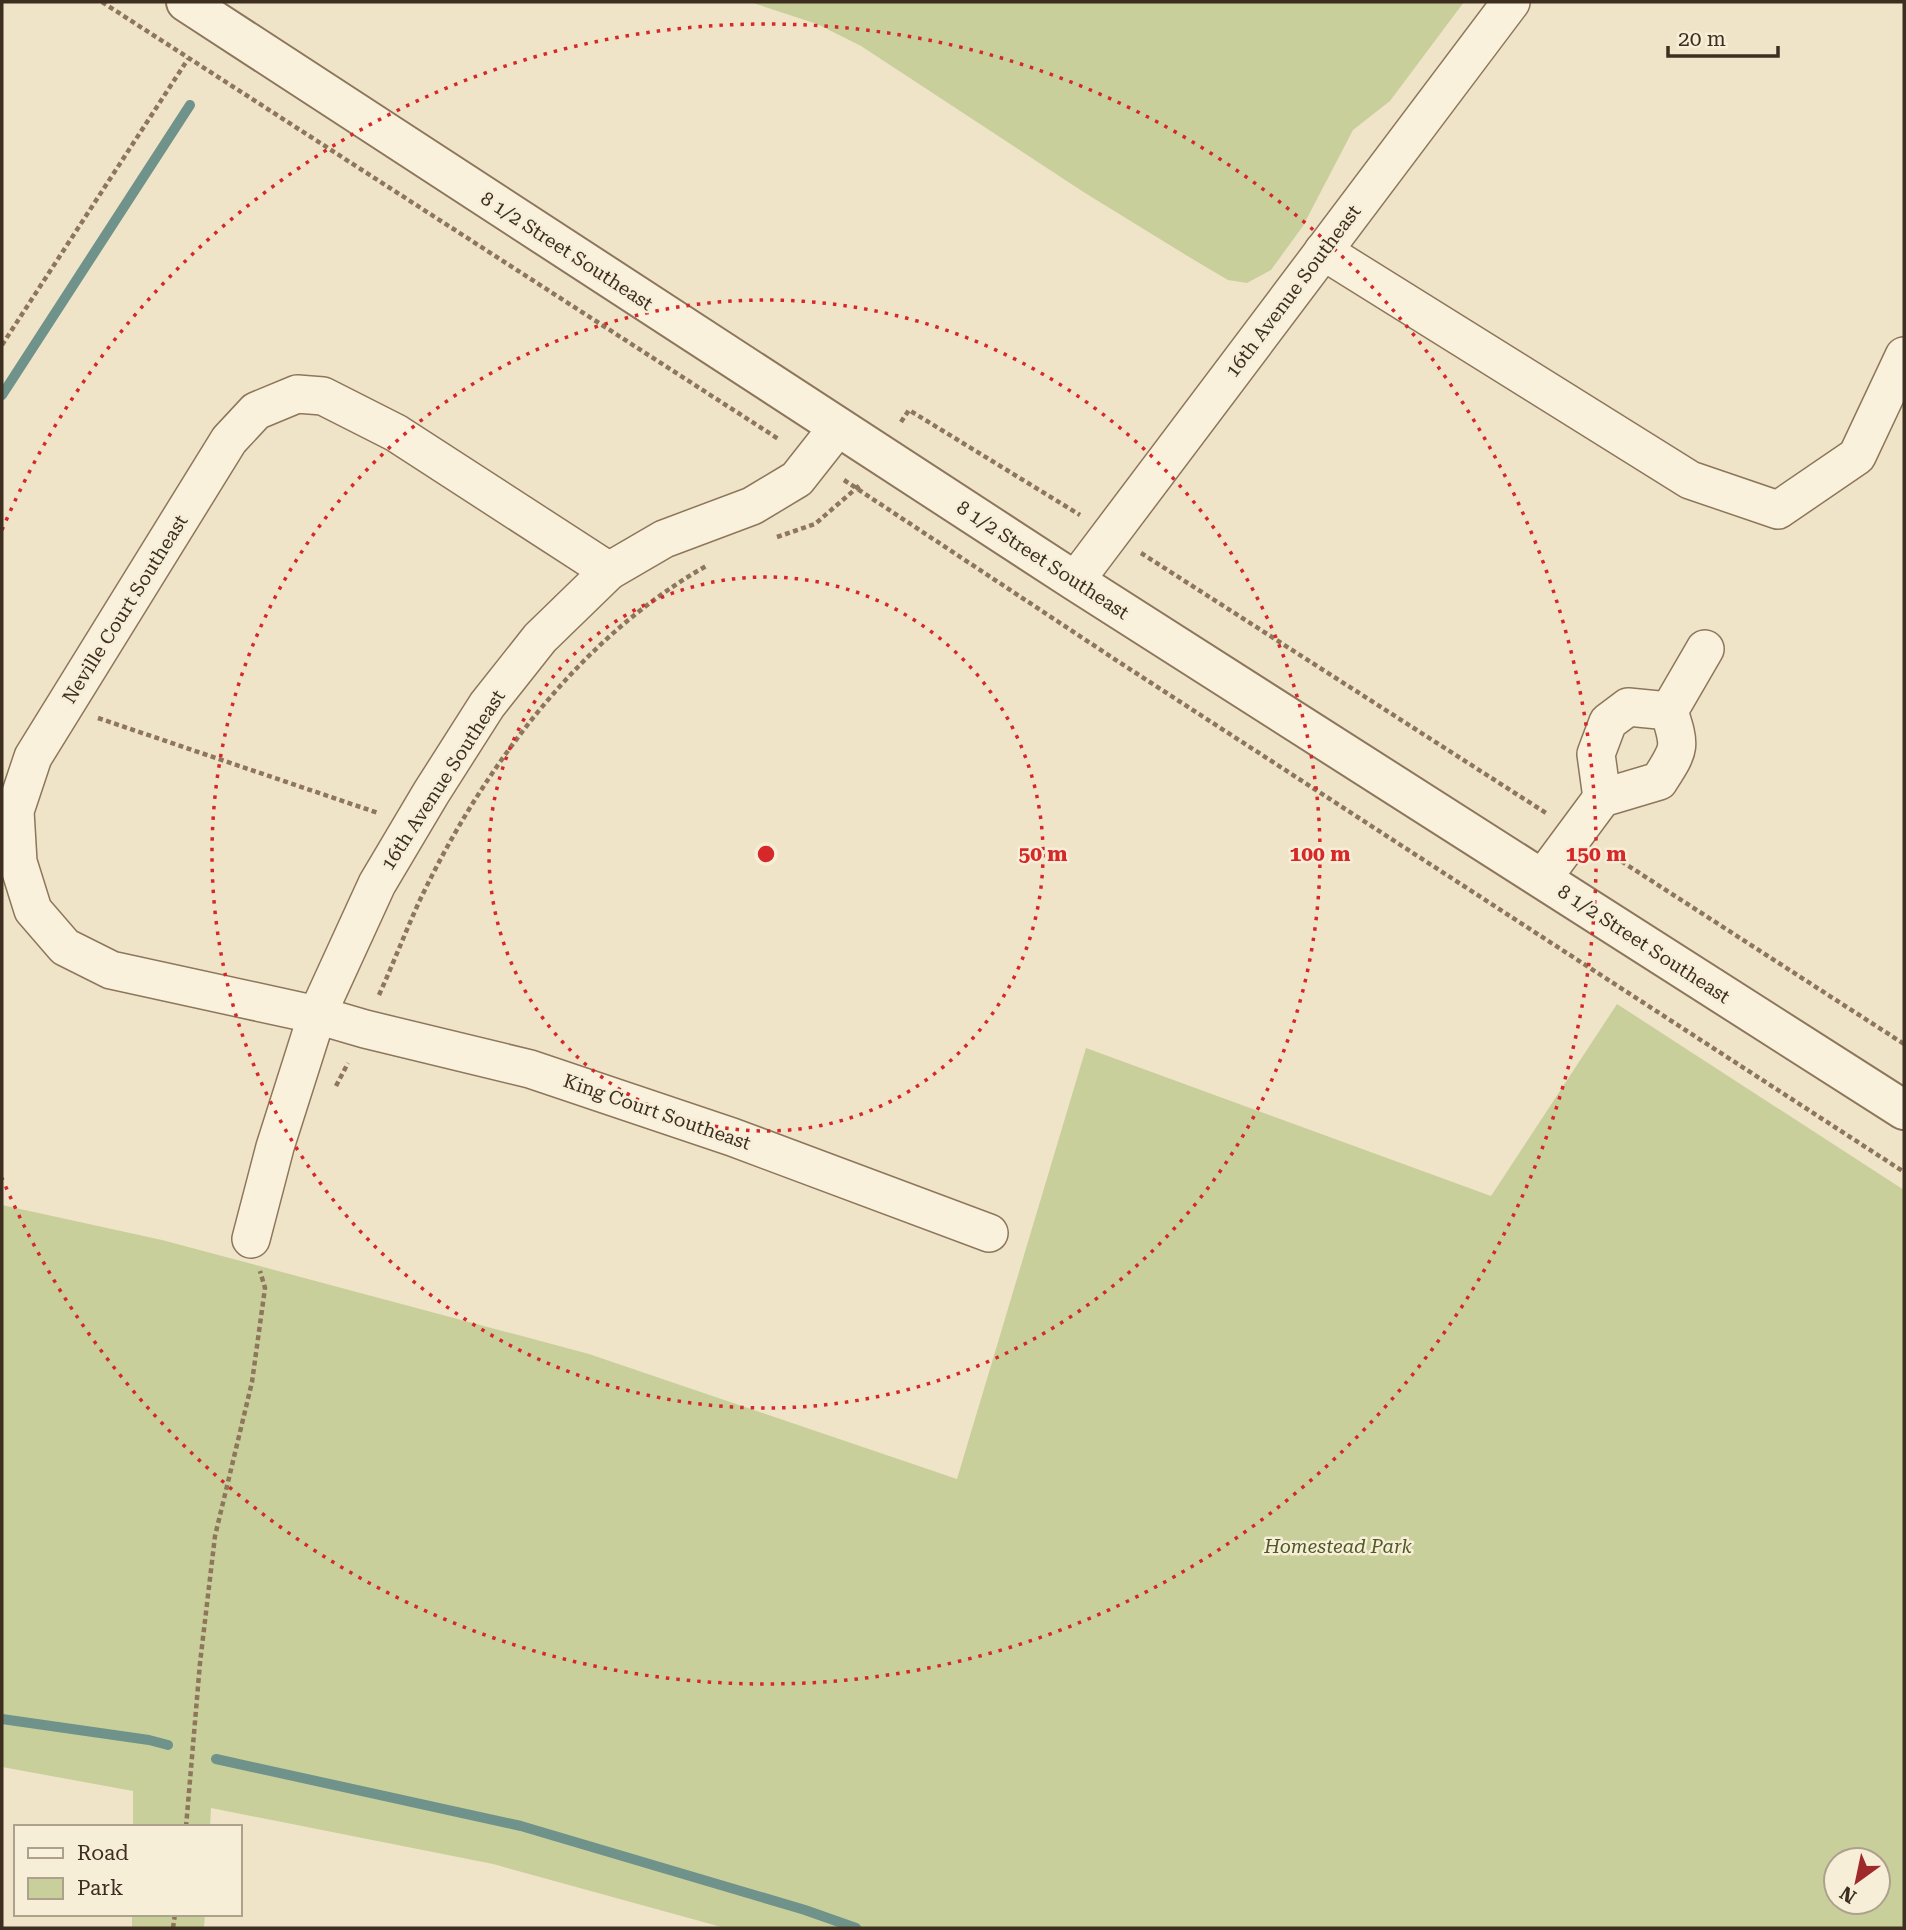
<svg xmlns="http://www.w3.org/2000/svg" width="1906" height="1930" font-family="'Roboto Serif',serif">
  <style>
    .green { fill: #c9cf9b; fill-rule: evenodd }
    .lines { fill: none; stroke-linecap: round; stroke-linejoin: round }
    .stream { stroke: #6f938a; stroke-width: 10 }
    .minor-casing { stroke: #8d765c; stroke-width: 40 }
    .tertiary-casing { stroke: #8d765c; stroke-width: 42 }
    .path { stroke: #8d765c; stroke-width: 4.5; stroke-dasharray: 5 3.5; stroke-linecap: butt }
    .minor { stroke: #faf1dc; stroke-width: 37 }
    .tertiary { stroke: #faf1dc; stroke-width: 38 }
    .ring { fill: none; stroke: #d62828; stroke-width: 3.5; stroke-dasharray: 3.5 7 }
    .labels { text-anchor: middle; dominant-baseline: central; stroke-width: 5; stroke-linejoin: round; paint-order: stroke }
    .street-label { font-size: 19px; fill: #3d2e20; stroke: #f7eed8 }
    .park-label { font-size: 19px; font-style: italic; fill: #4d5a26; stroke: #f7eed8 }
    .centre { fill: #d62828; stroke: #f7eed8; stroke-width: 3.5 }
    .ring-label { font-size: 21px; text-anchor: middle; font-weight: bold; fill: #d62828; stroke: #f7eed8; stroke-width: 5; stroke-linejoin: round; paint-order: stroke }
  </style>
  <rect width="100%" height="100%" fill="#f0e4c8"/>
  <!-- green -->
  <g class="green">
    <path d="M750,2H1464L1390,101L1353,130L1303,226L1271,270L1247,283L1228,280L1194,260L1085,193L861,46L817,24Z"/>
    <path d="M1617,1004L1904,1190V1928H725L493,1864L211,1808L210,1827H133V1791L2,1767V1205L162,1240L589,1354L957,1479L1086,1048L1491,1196ZM1878,1860V1902H1836V1860Z"/>
    <path d="M132,1914H205L204,1928H132Z"/>
  </g>
  <g class="lines">
    <!-- stream -->
    <g class="stream">
      <path d="M2,395L190,105"/>
      <path d="M2,1719L149,1740L168,1745"/>
      <path d="M216,1759L521,1826L805,1910L856,1928"/>
    </g>
    <defs>
      <g id="minor">
        <path d="M1323,251L1690,480L1778,510L1857,456L1904,356"/>
        <path d="M609,571L396,433L323,396L297,394L256,411L229,440L33,757L15,811L18,862L33,910L65,947L111,970L317,1015L365,1029L530,1069L732,1137L989,1233"/>
        <path d="M1075,581L1511,2"/>
        <path d="M1602,798L1596,754L1608,722L1628,707L1669,711"/>
        <path d="M1542,879L1602,798L1659,781C1680,748 1681,748 1669,711L1705,649"/>
        <path d="M251,1239L275,1147L317,1015L377,884L431,793L487,705L540,638L609,571L664,539L752,506L797,479L838,427"/>
      </g>
      <path id="tertiary" d="M186,2L1075,581L1904,1110"/>
    </defs>
    <!-- minor casing -->
    <use href="#minor" class="minor-casing"/>
    <!-- tertiary casing -->
    <use href="#tertiary" class="tertiary-casing"/>
    <!-- path -->
    <g class="path">
      <path d="M102,2L780,440"/>
      <path d="M2,345L188,59"/>
      <path d="M901,422L909,410L1080,515"/>
      <path d="M844,480L1122,664L1904,1172"/>
      <path d="M777,537L815,524L860,485"/>
      <path d="M1141,553L1546,813"/>
      <path d="M98,718L378,813"/>
      <path d="M1607,852L1904,1044"/>
      <path d="M379,995C393,964 405,933 419,902C481,771 579,637 708,565"/>
      <path d="M336,1086L348,1063"/>
      <path d="M186,1827L200,1663L215,1536L252,1382L265,1288L260,1271"/>
      <path d="M173,1928L175,1914"/>
    </g>
    <!-- minor -->
    <use href="#minor" class="minor"/>
    <!-- tertiary -->
    <use href="#tertiary" class="tertiary"/>
  </g>
  <!-- distance rings -->
  <g class="ring">
    <circle cx="766" cy="854" r="277"/>
    <circle cx="766" cy="854" r="554"/>
    <path d="M2 530A830 830 0 1 1 2 1178"/>
  </g>
  <g class="labels">
    <!-- street labels -->
    <g class="street-label">
      <text transform="translate(567 251) rotate(33)">8 1/2 Street Southeast</text>
      <text transform="translate(1293 291) rotate(-53)">16th Avenue Southeast</text>
      <text transform="translate(1043 560) rotate(33)">8 1/2 Street Southeast</text>
      <text transform="translate(125 609) rotate(-58)">Neville Court Southeast</text>
      <text transform="translate(443 780) rotate(-57)">16th Avenue Southeast</text>
      <text transform="translate(1644 944) rotate(33)">8 1/2 Street Southeast</text>
      <text transform="translate(657 1112) rotate(19)">King Court Southeast</text>
    </g>
    <!-- park labels -->
    <g class="park-label">
      <text x="1338" y="1546">Homestead Park</text>
    </g>
  </g>
  <circle cx="766" cy="854" r="10" class="centre"/>
  <g class="ring-label">
    <text x="1043" y="861">50 m</text>
    <text x="1320" y="861">100 m</text>
    <text x="1596" y="861">150 m</text>
  </g>
  <!-- border -->
  <rect width="1906" height="1930" fill="none" stroke="#3d2e20" stroke-width="7"/>
  <!-- legend -->
  <rect x="14" y="1825" width="228" height="91" fill="#f7eed8" stroke="#ada18e" stroke-width="2"/>
  <rect x="28" y="1848" width="35" height="10" fill="#faf1dc" stroke="#ada18e" stroke-width="2"/>
  <text x="77" y="1860" font-size="21" fill="#3d2e20">Road</text>
  <rect x="28" y="1878" width="35" height="21" fill="#c9cf9b" stroke="#ada18e" stroke-width="2"/>
  <text x="77" y="1895" font-size="21" fill="#3d2e20">Park</text>
  <!-- north arrow -->
  <g transform="translate(1857 1881) rotate(213)"><circle r="33" fill="#f7eed8" stroke="#ada18e" stroke-width="2"/>
  <path d="M0-5L12 26L0 18L-12 26Z" fill="#9e2a2b"/>
  <text y="-10" font-size="19" font-weight="bold" text-anchor="middle" fill="#3d2e20">N</text>
  </g>
  <!-- scale -->
  <path d="M1668 46v10h110v-10" fill="none" stroke="#3d2e20" stroke-width="3.5"/>
  <text x="1678" y="46" font-size="21" fill="#3d2e20" stroke="#f7eed8" stroke-width="5" paint-order="stroke">20 m</text>
</svg>
